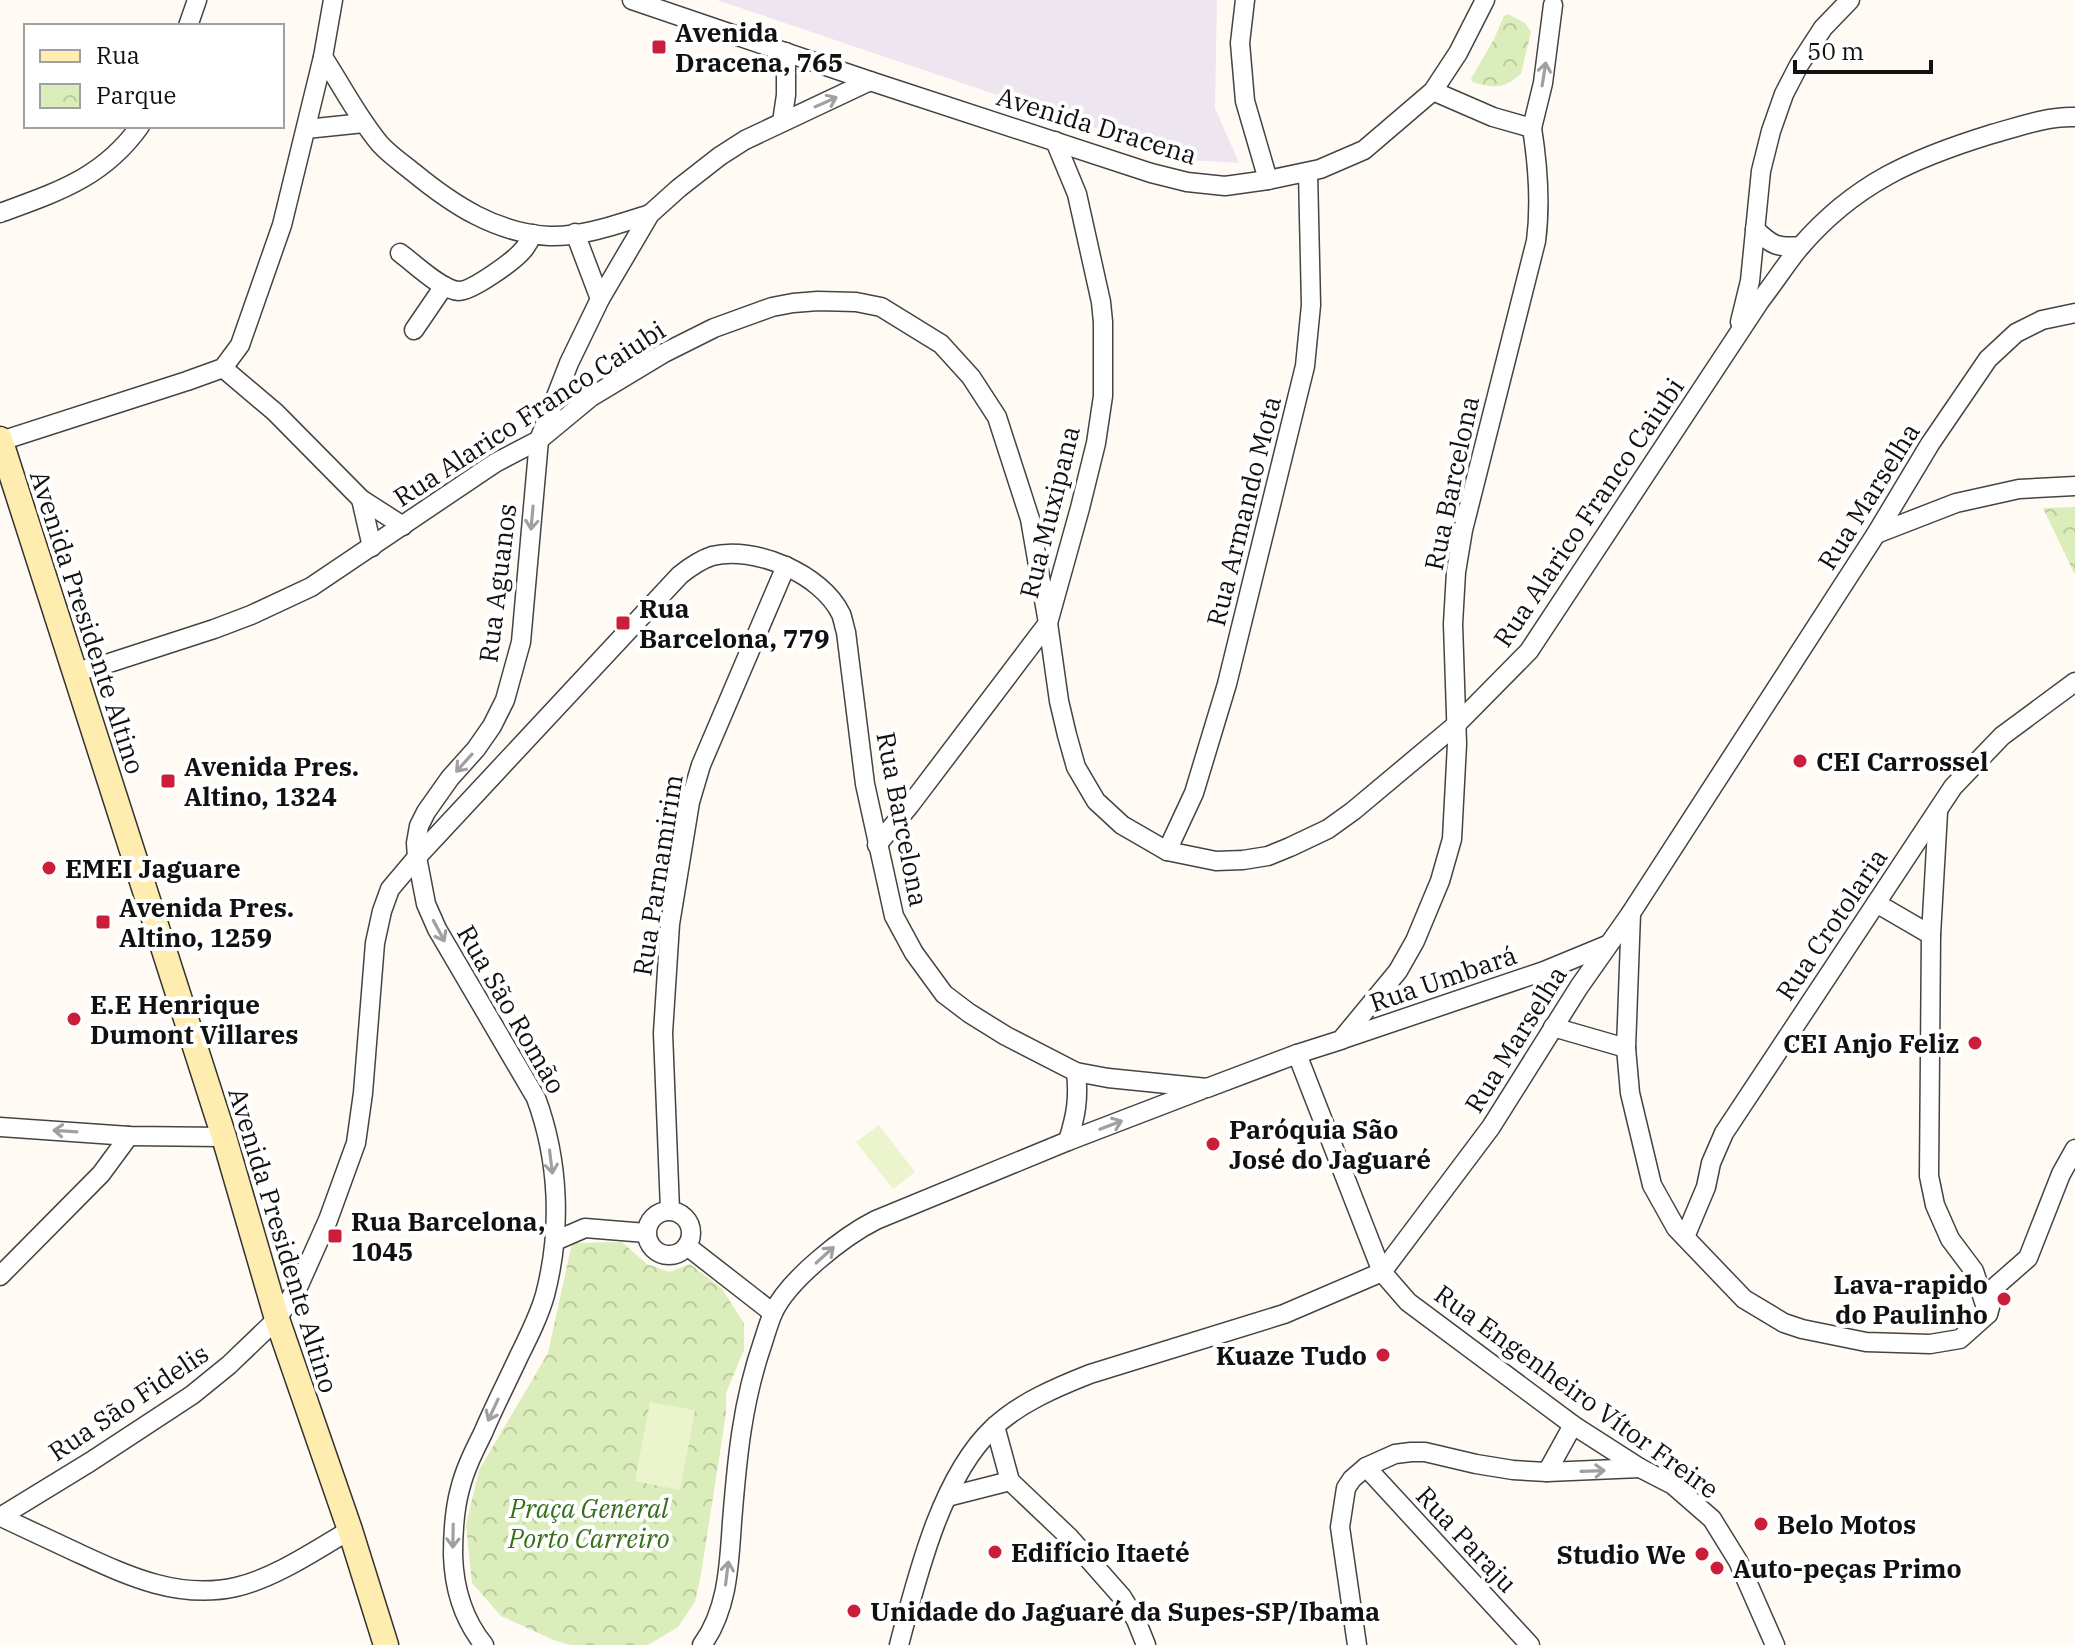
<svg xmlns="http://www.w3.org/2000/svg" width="2075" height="1645" font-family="'IBM Plex Serif',serif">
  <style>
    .industrial { fill: #ede5ef }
    .park { fill: url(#park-crowns) }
    .pitch { fill: #ebf4cc }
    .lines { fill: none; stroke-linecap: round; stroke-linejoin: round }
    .street-casing { stroke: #444; stroke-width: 21 }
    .secondary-casing { stroke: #333; stroke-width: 27 }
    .street { stroke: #fff; stroke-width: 18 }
    .secondary { stroke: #ffecaf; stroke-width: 24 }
    .oneway { stroke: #a0a0a0 }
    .poi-dot { fill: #cb1e3b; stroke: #fff; stroke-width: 3 }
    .labels { text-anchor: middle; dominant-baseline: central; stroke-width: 8; stroke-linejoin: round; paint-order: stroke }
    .poi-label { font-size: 26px; font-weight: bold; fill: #111; stroke: #fff; text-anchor: start }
    .street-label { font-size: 26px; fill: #111; stroke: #fff }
    .park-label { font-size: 26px; font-style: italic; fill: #366e1b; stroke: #fff }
  </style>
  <defs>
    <pattern id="park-crowns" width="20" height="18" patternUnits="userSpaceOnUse" patternTransform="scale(2)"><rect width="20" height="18" fill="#dbedba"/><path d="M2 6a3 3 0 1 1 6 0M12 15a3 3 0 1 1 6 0" fill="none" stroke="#bbca9f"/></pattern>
  </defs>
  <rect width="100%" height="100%" fill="#fffbf4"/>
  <!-- industrial -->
  <path class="industrial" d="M717,0H1217L1215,108L1239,163L1189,160Z"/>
  <!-- park -->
  <g class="park">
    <path d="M1508,14L1525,23L1531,32L1521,74C1503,89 1494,89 1473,82L1471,80L1472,77L1494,39L1504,16Z"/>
    <path d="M2075,507V575L2043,508Z"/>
    <path d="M622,1242L647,1264L669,1272L690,1264L722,1289L744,1323V1350L726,1393V1414L701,1574L695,1602L678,1627L648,1645H571L556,1641L501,1616L472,1583L466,1525L479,1470L548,1353L572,1243Z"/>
  </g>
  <!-- pitch -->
  <g class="pitch">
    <path d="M879,1125L915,1172L893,1189L856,1142Z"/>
    <path d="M650,1402L695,1410L680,1490L635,1481Z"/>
  </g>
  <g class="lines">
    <defs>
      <g id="street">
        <path d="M632,0L870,81L1151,173L1187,182L1225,186L1268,180L1320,169L1364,150L1433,91L1458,53L1485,0"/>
        <path d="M1245,0L1240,43L1245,101L1268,180"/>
        <path d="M188,26L197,0"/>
        <path d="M323,57C342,86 358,118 380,144C390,155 402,163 413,172C453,205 496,233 549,236C583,237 618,224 650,214"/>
        <path d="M1433,91L1493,117L1532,128L1543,83L1553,5"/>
        <path d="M782,122L786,95V52"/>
        <path d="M306,129L364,123"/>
        <path d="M0,213C57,192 103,178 140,126"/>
        <path d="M1755,229C1772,246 1778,248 1801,246"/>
        <path d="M575,233L600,299"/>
        <path d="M400,253C414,263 441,290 459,291C472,291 514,261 523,250C527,246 530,239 533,234"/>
        <path d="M1740,322L1750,281L1761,171L1771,131L1784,94L1799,65L1823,28L1850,0"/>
        <path d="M414,330L444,286"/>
        <path d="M223,368L275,412L361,499L403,526"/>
        <path d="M1,441L187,381L223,368L240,345L282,225L323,57L333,0"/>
        <path d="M361,499L372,547"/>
        <path d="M1876,534L1956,503L2019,489L2075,486"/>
        <path d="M74,672L103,665L214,629L251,615L311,587L495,463L539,440L591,397L664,353L714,328L772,307L793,303L818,301L856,302L881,307L941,344L971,377L997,417L1030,519L1048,623L1059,701L1067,735L1076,767L1096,801L1122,825L1167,851L1216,861L1243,860L1268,856L1290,847L1328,829L1353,811L1457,724L1529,651L1760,301C1774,283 1786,264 1800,247C1855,183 1914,158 1992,134C2018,127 2047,116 2075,117"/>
        <path d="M1938,812L1931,935L1929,1176L1935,1205L1950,1239L1974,1271L1988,1314"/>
        <path d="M877,845L910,805L1048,623L1080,508L1096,443L1103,396V322L1101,302L1077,194L1055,141"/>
        <path d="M1167,851L1194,793L1227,684L1305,366L1311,305L1308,172"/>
        <path d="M1876,903L1931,935"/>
        <path d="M1631,913L1626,1048L1630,1093L1652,1185L1676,1228L1744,1299L1784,1323L1802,1329L1866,1342L1930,1344L1960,1339L1988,1314L1996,1286L2028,1258L2061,1174L2075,1149"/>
        <path d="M1553,1027L1626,1048"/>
        <path d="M1343,1039L1544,971L1607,945"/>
        <path d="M1297,1054L1382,1272L1408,1302L1573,1425L1640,1468L1673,1485L1712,1519L1738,1561L1775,1645"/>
        <path d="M0,1127L129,1136L224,1137"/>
        <path d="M1068,1141C1076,1115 1079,1099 1076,1072"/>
        <path d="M670,1210L663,1033L670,924L690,802L701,765L786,566"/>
        <circle cx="669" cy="1233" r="22"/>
        <path d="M1685,1237L1706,1187L1711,1163L1724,1133L1953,787L2002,736L2075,682"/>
        <path d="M555,1241L585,1228L646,1233"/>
        <path d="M687,1246L773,1313"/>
        <path d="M0,1276L101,1174L129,1136"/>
        <path d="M995,1426L1010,1481L1069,1537L1122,1597L1136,1620L1146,1645"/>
        <path d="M1366,1467L1530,1645"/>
        <path d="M1547,1472L1573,1425"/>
        <path d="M947,1497L1010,1481"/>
        <path d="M0,1517L90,1462L192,1395L229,1365L277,1319L299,1285L328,1220L356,1143L363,1093L375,943L382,911L390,889L417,857L680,575C690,567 700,560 712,556C754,545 822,574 841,614C843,619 844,626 846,632L865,784L894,916L914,953L944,994L969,1013L1006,1036L1076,1072L1108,1078L1207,1088L1297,1054L1341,1040L1398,971L1415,941L1440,881L1452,839L1457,744L1453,624L1456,572L1463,530L1536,241C1541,203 1538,166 1532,128"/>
        <path d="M1,1517C27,1529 52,1541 78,1553C128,1576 179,1600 236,1587C275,1578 316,1550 350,1530"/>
        <path d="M484,1645C463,1619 454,1588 453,1555C453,1532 454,1511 460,1489C465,1469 474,1451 483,1433C494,1407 507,1382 519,1356C529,1336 539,1316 545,1295C562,1230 559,1160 536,1098L437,929L426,904L417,857L416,843L419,826L426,812L450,778L476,749L492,726L505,700L521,642L539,440L569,363L600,299L650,214L679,188L720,156L745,140L870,81"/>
        <path d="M702,1645C728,1609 729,1565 732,1522C737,1459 742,1403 763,1342C766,1333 769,1322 773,1313C788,1280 844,1236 876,1220L1068,1141L1201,1090"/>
        <path d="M899,1645C917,1577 941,1477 993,1428C1019,1403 1057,1387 1090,1374L1284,1314L1382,1272L1491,1127L1579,987L1631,913L1876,534L1930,444L1988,359L2016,333L2042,320L2075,313"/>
        <path d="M1357,1645L1340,1527L1346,1488L1352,1479L1366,1467L1395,1454L1411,1452H1425L1476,1464L1513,1470L1547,1472L1640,1468"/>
      </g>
      <path id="secondary" d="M0,439L224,1137L277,1319L350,1530L386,1645"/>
    </defs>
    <!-- street casing -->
    <use href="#street" class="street-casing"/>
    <!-- secondary casing -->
    <use href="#secondary" class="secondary-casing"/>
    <!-- street -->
    <use href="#street" class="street"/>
    <!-- secondary -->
    <use href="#secondary" class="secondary"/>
  </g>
  <!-- one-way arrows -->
  <defs><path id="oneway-shaft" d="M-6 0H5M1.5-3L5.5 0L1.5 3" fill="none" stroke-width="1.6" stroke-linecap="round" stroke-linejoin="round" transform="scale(2)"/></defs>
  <g class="oneway">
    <use href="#oneway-shaft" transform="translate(1544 74) rotate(-81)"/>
    <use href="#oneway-shaft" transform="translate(826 102) rotate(-24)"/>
    <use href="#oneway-shaft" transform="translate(532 518) rotate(95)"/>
    <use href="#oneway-shaft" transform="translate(464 763) rotate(132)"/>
    <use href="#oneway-shaft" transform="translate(439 931) rotate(62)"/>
    <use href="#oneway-shaft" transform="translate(1111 1125) rotate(-21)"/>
    <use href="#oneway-shaft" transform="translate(65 1131) rotate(-176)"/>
    <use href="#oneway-shaft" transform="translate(551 1162) rotate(83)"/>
    <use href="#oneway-shaft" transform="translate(825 1255) rotate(-42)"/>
    <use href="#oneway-shaft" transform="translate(493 1410) rotate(115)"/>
    <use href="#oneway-shaft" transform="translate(1593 1471) rotate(-2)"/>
    <use href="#oneway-shaft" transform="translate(453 1536) rotate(91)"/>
    <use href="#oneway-shaft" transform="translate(727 1573) rotate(-83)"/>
  </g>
  <!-- markers -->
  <g class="poi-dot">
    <rect x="651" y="39" width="16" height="16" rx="4"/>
    <rect x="615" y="615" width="16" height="16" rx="4"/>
    <circle cx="1800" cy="761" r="8"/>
    <rect x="160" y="773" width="16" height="16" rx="4"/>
    <circle cx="49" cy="868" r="8"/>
    <rect x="95" y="914" width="16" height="16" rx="4"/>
    <circle cx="74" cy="1019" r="8"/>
    <circle cx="1975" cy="1043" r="8"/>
    <circle cx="1213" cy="1144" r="8"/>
    <rect x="327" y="1228" width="16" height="16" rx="4"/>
    <circle cx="2004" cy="1299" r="8"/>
    <circle cx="1383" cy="1355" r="8"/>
    <circle cx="1761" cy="1524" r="8"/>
    <circle cx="995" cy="1552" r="8"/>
    <circle cx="1702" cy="1554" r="8"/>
    <circle cx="1717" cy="1568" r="8"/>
    <circle cx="854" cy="1611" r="8"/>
  </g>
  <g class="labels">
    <!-- poi labels -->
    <g class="poi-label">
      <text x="675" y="32">Avenida<tspan x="675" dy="30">Dracena, 765</tspan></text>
      <text x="639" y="608">Rua<tspan x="639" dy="30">Barcelona, 779</tspan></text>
      <text x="1816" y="761">CEI Carrossel</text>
      <text x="184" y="766">Avenida Pres.<tspan x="184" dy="30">Altino, 1324</tspan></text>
      <text x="65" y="868">EMEI Jaguare</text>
      <text x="119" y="907">Avenida Pres.<tspan x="119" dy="30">Altino, 1259</tspan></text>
      <text x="90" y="1004">E.E Henrique<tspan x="90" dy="30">Dumont Villares</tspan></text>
      <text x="1959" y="1043" text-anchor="end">CEI Anjo Feliz</text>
      <text x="1229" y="1129">Paróquia São<tspan x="1229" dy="30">José do Jaguaré</tspan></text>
      <text x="351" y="1221">Rua Barcelona,<tspan x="351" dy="30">1045</tspan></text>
      <text x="1988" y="1284" text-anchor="end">Lava-rapido<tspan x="1988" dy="30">do Paulinho</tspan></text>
      <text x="1367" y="1355" text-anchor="end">Kuaze Tudo</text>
      <text x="1777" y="1524">Belo Motos</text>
      <text x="1011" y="1552">Edifício Itaeté</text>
      <text x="1686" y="1554" text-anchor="end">Studio We</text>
      <text x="1733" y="1568">Auto-peças Primo</text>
      <text x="870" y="1611">Unidade do Jaguaré da Supes-SP/Ibama</text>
    </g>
    <!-- street labels -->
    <g class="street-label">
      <text transform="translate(1097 125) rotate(17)">Avenida Dracena</text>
      <text transform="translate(529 413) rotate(-33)">Rua Alarico Franco Caiubi</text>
      <text transform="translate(1451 483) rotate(-78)">Rua Barcelona</text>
      <text transform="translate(1868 496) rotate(-58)">Rua Marselha</text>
      <text transform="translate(1243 511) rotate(-76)">Rua Armando Mota</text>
      <text transform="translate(1049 512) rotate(-76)">Rua Muxipana</text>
      <text transform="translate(1588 512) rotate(-56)">Rua Alarico Franco Caiubi</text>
      <text transform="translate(497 583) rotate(-83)">Rua Aguanos</text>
      <text transform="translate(88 622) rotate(72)">Avenida Presidente Altino</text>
      <text transform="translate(903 819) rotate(79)">Rua Barcelona</text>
      <text transform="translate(657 875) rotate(-81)">Rua Parnamirim</text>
      <text transform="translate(1831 924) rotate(-56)">Rua Crotolaria</text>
      <text transform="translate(1443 978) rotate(-19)">Rua Umbará</text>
      <text transform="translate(512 1009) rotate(60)">Rua São Romão</text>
      <text transform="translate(1515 1039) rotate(-58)">Rua Marselha</text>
      <text transform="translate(284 1240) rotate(73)">Avenida Presidente Altino</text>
      <text transform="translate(1577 1391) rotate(36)">Rua Engenheiro Vítor Freire</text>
      <text transform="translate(128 1402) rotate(-34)">Rua São Fidelis</text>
      <text transform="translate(1467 1539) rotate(47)">Rua Paraju</text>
    </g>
    <!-- park labels -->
    <g class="park-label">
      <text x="589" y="1508">Praça General<tspan x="589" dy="30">Porto Carreiro</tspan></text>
    </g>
  </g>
  <!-- legend -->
  <rect x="24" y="24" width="260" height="104" fill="#ffffff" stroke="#a0a0a0" stroke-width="2"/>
  <rect x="40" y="50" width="40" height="12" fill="#ffecaf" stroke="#a0a0a0" stroke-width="2"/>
  <text x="96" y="64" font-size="24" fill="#111111">Rua</text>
  <rect x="40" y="84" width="40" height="24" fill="url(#park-crowns)" stroke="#a0a0a0" stroke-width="2"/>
  <text x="96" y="104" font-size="24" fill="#111111">Parque</text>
  <!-- scale -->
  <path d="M1795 60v12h136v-12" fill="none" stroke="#111111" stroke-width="4"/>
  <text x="1807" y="60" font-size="24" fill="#111111" stroke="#ffffff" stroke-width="6" paint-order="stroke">50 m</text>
</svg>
